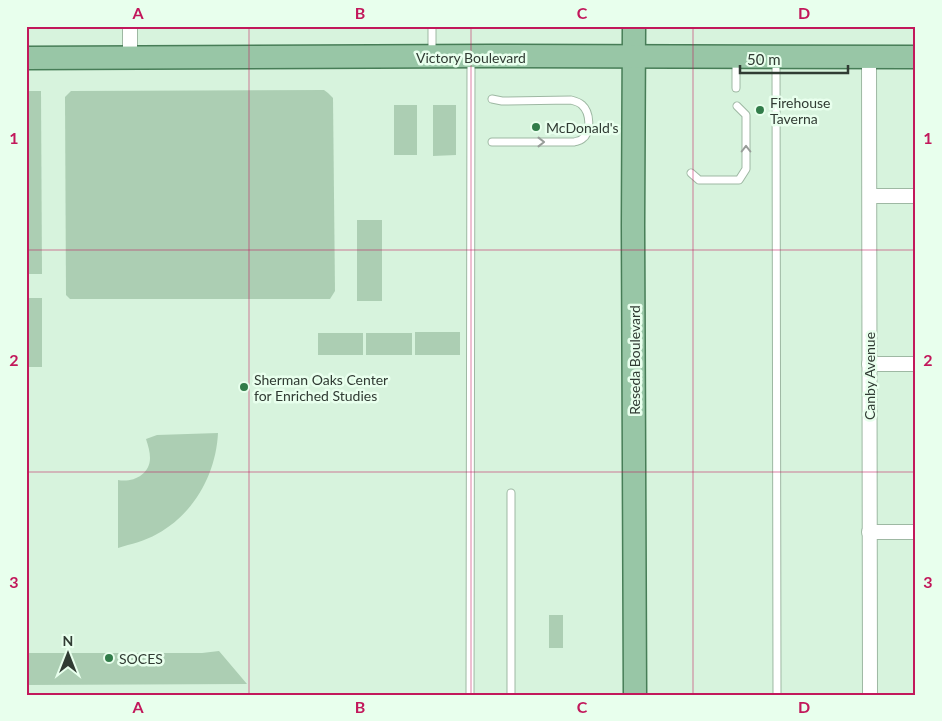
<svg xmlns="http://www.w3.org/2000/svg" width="942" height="721" font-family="Lato,sans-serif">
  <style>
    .green { fill: #acceb3 }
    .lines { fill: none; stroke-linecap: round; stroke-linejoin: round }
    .service-casing { stroke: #9eb8a3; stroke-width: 9 }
    .minor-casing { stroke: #9eb8a3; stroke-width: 16 }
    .primary-casing { stroke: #477d57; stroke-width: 25 }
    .service { stroke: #fff; stroke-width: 7 }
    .minor { stroke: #fff; stroke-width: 14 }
    .primary { stroke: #98c6a6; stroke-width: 22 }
    .oneway { stroke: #989d99 }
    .grid { fill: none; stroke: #c2185b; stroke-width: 1; stroke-opacity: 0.55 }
    .poi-dot { fill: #317c49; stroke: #e8ffed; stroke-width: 2 }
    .labels { text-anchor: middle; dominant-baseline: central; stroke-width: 5; stroke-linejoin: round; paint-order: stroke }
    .street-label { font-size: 14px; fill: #303b33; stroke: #e8ffed }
    .poi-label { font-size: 14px; fill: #303b33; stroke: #e8ffed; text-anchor: start }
    .neatline { fill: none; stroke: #c2185b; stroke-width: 2 }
    .grid-label { font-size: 16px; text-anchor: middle; font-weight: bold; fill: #c2185b }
  </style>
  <rect width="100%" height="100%" fill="#d7f3dd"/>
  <!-- green -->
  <g class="green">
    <path d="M324,90L328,93L333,98L335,291L330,299H70L66,295L65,97L71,91Z"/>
    <path d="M26,91H41L42,274H26Z"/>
    <rect x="394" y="105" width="23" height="50"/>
    <path d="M433,105H456V155L433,156Z"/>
    <rect x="357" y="220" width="25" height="81"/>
    <rect x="26" y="298" width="16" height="69"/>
    <rect x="415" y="332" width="45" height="23"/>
    <rect x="318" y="333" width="45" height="22"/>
    <rect x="366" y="333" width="46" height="22"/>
    <path d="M218,433C216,474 194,514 157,534C145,541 131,544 118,548V480C132,483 150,475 150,458C150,452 148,445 146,439L157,435Z"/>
    <rect x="549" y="615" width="14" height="33"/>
    <path d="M219,651L247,684L26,685V653H202Z"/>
  </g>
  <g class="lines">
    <defs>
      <g id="service">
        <path d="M432,26V54"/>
        <path d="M736,60V88"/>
        <path d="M776,60L777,695"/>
        <path d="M492,99L502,101L571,100C575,101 579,102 582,105C590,112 592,132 582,139C580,141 577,141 574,142H492"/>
        <path d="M691,173L699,180H739L746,169V115L737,106"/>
        <path d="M470,695L471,59"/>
        <path d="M511,695V493"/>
      </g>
      <g id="minor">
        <path d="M130,26V57"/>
        <path d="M869,57L870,695"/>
        <path d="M870,196H916"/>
        <path d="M869,364H916"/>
        <path d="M869,532H916"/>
      </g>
      <g id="primary">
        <path d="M634,26L633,225L635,695"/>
        <path d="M26,58L491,56L916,57"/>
      </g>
    </defs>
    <!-- service casing -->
    <use href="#service" class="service-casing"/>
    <!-- minor casing -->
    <use href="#minor" class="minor-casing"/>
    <!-- primary casing -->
    <use href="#primary" class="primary-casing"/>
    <!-- service -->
    <use href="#service" class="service"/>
    <!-- minor -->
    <use href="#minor" class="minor"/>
    <!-- primary -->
    <use href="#primary" class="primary"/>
  </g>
  <!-- one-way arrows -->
  <defs><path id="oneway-chevron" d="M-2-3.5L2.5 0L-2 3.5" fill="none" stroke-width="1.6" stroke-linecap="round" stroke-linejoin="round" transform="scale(1.25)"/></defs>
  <g class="oneway">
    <use href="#oneway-chevron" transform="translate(541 142)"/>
    <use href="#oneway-chevron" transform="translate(746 149) rotate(-90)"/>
  </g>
  <!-- grid -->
  <path class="grid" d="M249,26V695M471,26V695M693,26V695M26,250H916M26,472H916"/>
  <!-- markers -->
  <g class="poi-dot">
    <circle cx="760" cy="110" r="5"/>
    <circle cx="536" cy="127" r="5"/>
    <circle cx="244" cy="387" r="5"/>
    <circle cx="109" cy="658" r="5"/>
  </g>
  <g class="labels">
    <!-- street labels -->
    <g class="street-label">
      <text x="471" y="57">Victory Boulevard</text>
      <text transform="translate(634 360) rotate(-90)">Reseda Boulevard</text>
      <text transform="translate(869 376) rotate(-90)">Canby Avenue</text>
    </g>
    <!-- poi labels -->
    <g class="poi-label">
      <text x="770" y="102">Firehouse<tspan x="770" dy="16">Taverna</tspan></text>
      <text x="546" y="127">McDonald's</text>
      <text x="254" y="379">Sherman Oaks Center<tspan x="254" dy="16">for Enriched Studies</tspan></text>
      <text x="119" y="658">SOCES</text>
    </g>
  </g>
  <!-- border -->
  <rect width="942" height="721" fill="none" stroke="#e8ffed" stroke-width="55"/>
  <!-- north arrow -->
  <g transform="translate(68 654)" stroke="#e8ffed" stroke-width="4" paint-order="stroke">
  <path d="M0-4L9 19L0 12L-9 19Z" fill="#303b33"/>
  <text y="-8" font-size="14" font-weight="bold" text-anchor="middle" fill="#303b33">N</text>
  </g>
  <!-- scale -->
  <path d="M740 65v8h108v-8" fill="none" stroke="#303b33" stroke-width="2.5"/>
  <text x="747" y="65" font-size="15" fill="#303b33" stroke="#e8ffed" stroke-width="4" paint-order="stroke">50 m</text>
  <rect x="28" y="28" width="886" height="666" class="neatline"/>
  <g class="grid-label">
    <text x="138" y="19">A</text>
    <text x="360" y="19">B</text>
    <text x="582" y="19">C</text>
    <text x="804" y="19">D</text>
    <text x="14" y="144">1</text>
    <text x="928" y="144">1</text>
    <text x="14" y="366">2</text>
    <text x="928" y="366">2</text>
    <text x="14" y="588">3</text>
    <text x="928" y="588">3</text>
    <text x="138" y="713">A</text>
    <text x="360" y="713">B</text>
    <text x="582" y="713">C</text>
    <text x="804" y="713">D</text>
  </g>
</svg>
